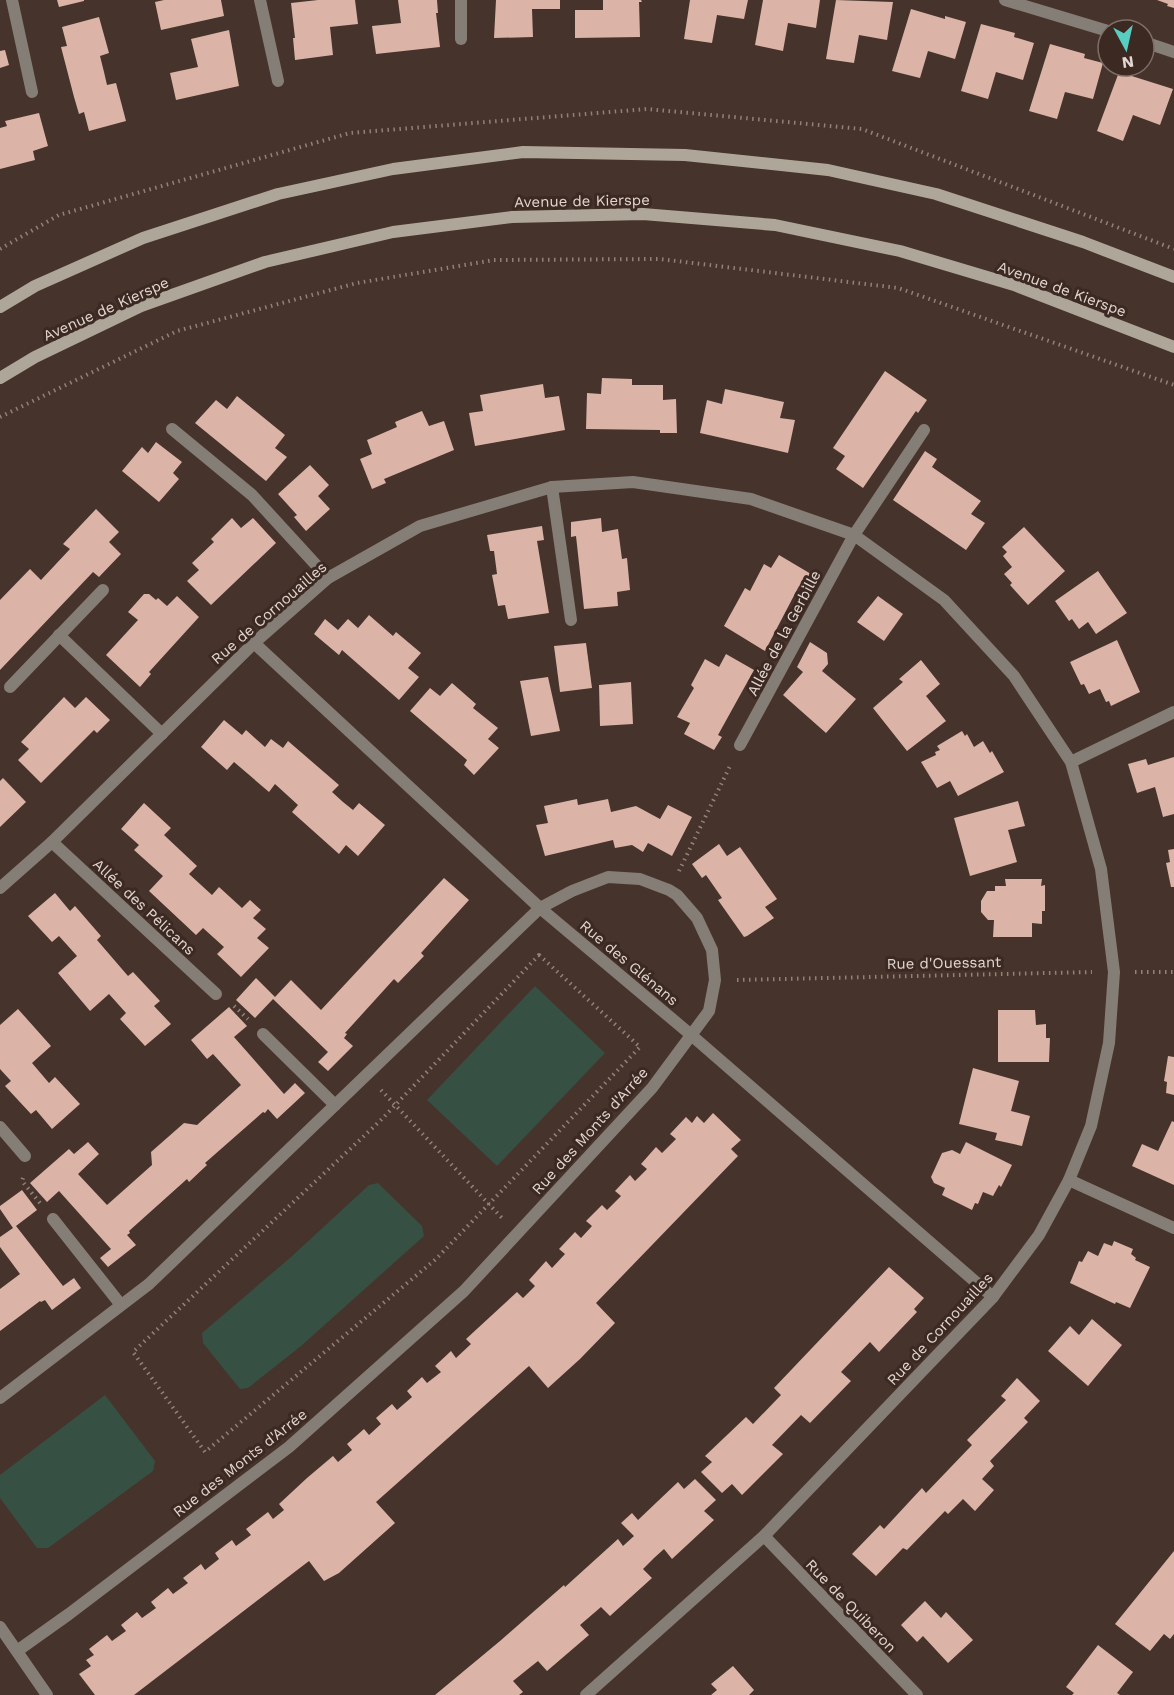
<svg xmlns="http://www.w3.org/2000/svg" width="1174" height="1695" font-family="'Work Sans',sans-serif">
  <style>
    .green { fill: #375044 }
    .building { fill: #dbb3a7 }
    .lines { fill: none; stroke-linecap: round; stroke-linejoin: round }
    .path { stroke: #92827b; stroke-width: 4; stroke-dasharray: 1.5 4.5; stroke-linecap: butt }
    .service { stroke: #847e76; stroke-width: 12 }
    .minor { stroke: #847e76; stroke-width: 12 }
    .secondary { stroke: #aea699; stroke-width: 12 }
    .labels { text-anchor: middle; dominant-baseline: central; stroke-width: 6; stroke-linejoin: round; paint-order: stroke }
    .street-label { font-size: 15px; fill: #e3d6d1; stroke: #3b2922 }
  </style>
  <rect width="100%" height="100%" fill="#46332b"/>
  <!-- green -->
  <g class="green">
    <path d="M535,986L605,1053L497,1166L427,1100Z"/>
    <path d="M378,1183L422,1226L424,1236L301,1346L248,1388L240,1389L203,1343L202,1333L291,1257L369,1185Z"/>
    <path d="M105,1395L155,1461L153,1471L48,1548H37L0,1498V1475Z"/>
  </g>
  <!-- building -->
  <g class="building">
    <path d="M57,0H84V1L59,7Z"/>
    <path d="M164,0H221L224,16L161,30L155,2Z"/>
    <path d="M318,0H355L358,24L330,27L333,55L295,60L293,38H295L291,3Z"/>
    <path d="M398,0H437L438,13H436L440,47L376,54L372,26L401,23Z"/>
    <path d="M496,0H560V9H532L533,37L494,38Z"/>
    <path d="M603,0H641L642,2H639L640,37L575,38V10H603Z"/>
    <path d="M690,0H748L744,19L717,15L712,43L684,39Z"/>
    <path d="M763,0H820L816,28L788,23L783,51L755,45Z"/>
    <path d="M836,0L893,2L887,40L859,35L854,63L826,59Z"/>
    <path d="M1157,0H1174V8L1167,6L1168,4Z"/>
    <path d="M911,9L945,19V16L966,22L955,59L928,51L920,78L892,71Z"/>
    <path d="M99,17L109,53L100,56L104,72L107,85L116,83L126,121L89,131L84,112L79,114L74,97L61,47L67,46L62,27Z"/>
    <path d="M981,24L1015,33L1014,37L1034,43L1023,80L996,72L988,99L961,91Z"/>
    <path d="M229,30L239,86L176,100L170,73L198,67L191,39Z"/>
    <path d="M1050,44L1085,54L1084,58L1103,63L1093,99L1065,92L1057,119L1029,111Z"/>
    <path d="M5,50L9,65L0,68V51Z"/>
    <path d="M1119,72L1173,89L1160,125L1133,115L1123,141L1097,131Z"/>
    <path d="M39,113L48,146L33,151L35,160L0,169V128L7,126L5,121Z"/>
    <path d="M885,371L927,400L918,413L916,411L863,488L836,469L845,456L833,448Z"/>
    <path d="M602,378L632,379V385H663V400L676,399L677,433H660V430L586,429L587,393L601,394Z"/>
    <path d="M543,384L545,398L559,396L565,430L475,446L469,413L483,411L480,395Z"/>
    <path d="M725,389L784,402L780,418L795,420L788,453L700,433L707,400L722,404Z"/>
    <path d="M237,396L285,435L275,448L287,457L266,481L195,423L216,400L227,409Z"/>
    <path d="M422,411L429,426L444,421L454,450L384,479L386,483L372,489L360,459L372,454L367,440L397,427L395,422Z"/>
    <path d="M156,442L182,462L173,473L179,479L159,502L122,471L142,447L148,453Z"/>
    <path d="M925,451L937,459L932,467L981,501L971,514L985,523L966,550L893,500Z"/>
    <path d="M310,465L329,485L318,496L330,509L306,531L294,517L297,515L278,494Z"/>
    <path d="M96,509L119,532L109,542L121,554L99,577L93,572L0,670V600L30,569L41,580L70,549L63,544Z"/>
    <path d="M232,518L241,528L253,518L276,543L211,605L187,581L199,570L192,563L214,542L211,539Z"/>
    <path d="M601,518L602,532L618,529L622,559L627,558L630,590L617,592L618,606L584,609L576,536L571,537V522Z"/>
    <path d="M542,526L544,540L537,541L549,613L508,619L505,605L498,606L492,575L497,574L494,551H490L487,535Z"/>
    <path d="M1024,527L1065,571L1028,605L1010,585L1012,583L1004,574L1012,567L1003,556L1007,552L1002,547Z"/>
    <path d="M779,555L811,574L804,588L799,586L765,651L724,626L745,588L750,591L764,564L771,568Z"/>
    <path d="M1098,571L1127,613L1096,634L1088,622L1079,629L1072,619L1069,621L1055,601Z"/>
    <path d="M144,594H149L156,600L158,598L167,606L177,596L199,617L149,672L151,674L140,687L106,655L138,620L128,612Z"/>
    <path d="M878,596L903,614L884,641L857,622Z"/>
    <path d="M369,615L393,636L396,632L421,653L408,668L419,677L399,700L342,650L339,655L314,634L325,619L338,630L348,619L358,628Z"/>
    <path d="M1117,640L1140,692L1111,706L1109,701L1106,702L1100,689L1089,694L1084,684L1081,685L1070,662Z"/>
    <path d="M810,642L827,653L828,664L822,671L856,699L826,733L783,695L803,672L797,667Z"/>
    <path d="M586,643L592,688L560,692L554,646Z"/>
    <path d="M726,654L754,670L718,735L722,737L714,750L684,734L690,723L677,717L694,688L691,685L705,659L719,667Z"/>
    <path d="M921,660L940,684L926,696L946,721L907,751L873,708L903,682L899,679Z"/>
    <path d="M548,677L560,731L531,736L520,681Z"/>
    <path d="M631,682L633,724L600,726L599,685Z"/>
    <path d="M452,683L476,704L473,708L498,728L488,739L499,748L474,775L464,765L467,760L410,711L430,688L440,696Z"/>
    <path d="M64,697L75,708L86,697L110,720L97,733L94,730L41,783L18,760L29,749L21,742Z"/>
    <path d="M224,720L242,735L246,730L265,747L271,739L283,748L288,741L339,785L332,792L343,802L353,810L359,803L385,825L358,856L346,845L339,854L292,812L298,805L275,784L269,792L234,762L227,770L201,747Z"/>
    <path d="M962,731L965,736L967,734L974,747L983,741L990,753L992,751L1004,772L958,796L950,781L937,788L921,762L936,755L935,752L940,750L937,746Z"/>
    <path d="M1174,757V814L1163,817L1155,787L1137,793L1128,764L1146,759L1148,765Z"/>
    <path d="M3,778L26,802L0,827V781Z"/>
    <path d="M577,799L578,805L608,799L611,812L636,806L660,819L668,805L692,817L672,856L648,843L643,852L632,845L615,848L613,840L545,856L536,825L548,823L544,806Z"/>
    <path d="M1018,801L1025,826L1008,830L1017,862L970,876L954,818Z"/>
    <path d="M144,803L171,828L164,835L197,866L189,874L212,895L219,887L242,908L250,900L261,910L253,918L266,929L257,938L269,948L241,977L217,954L224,947L203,928L196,935L149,891L163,876L134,850L139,845L121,829Z"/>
    <path d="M719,844L727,856L740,847L777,899L765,907L774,918L747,936L744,937L718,900L722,898L706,875L702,878L692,864Z"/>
    <path d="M1174,849V887H1171L1166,863L1170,862L1168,850Z"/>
    <path d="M444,878L469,900L421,953L424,956L398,983L394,979L345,1033L347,1034L344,1038L353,1046L328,1071L318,1062L328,1052L273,999L255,1018L236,1000L256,978L275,997L291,980L321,1010Z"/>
    <path d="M1005,879H1042L1041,886L1045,885V911H1042V924L1032,923V937H993L994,920H988L981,912V901L987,891H995V886H1006Z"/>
    <path d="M55,893L70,911L75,906L101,936L97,940L128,976L133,972L160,1001L154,1006L171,1024L145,1046L120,1019L126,1013L109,994L90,1011L58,973L77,956L59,936L52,942L28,916Z"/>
    <path d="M229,1007L247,1026L234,1037L284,1094L295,1083L305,1093L277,1119L268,1109L265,1113L263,1112L205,1163L207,1165L189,1182L187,1179L129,1231L130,1233L127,1235L136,1245L108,1267L100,1258L111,1249L59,1191L47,1202L30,1183L69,1149L74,1154L88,1142L99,1154L78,1174L107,1205L152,1165L151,1152L184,1123L197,1125L241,1085L213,1054L207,1059L191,1040Z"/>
    <path d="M18,1009L51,1046L32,1063L49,1083L55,1077L80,1104L52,1129L36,1110L31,1114L5,1086L11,1081L0,1069V1025Z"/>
    <path d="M998,1010H1035L1036,1025L1046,1024V1038H1050L1049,1062H998Z"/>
    <path d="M1168,1056L1174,1057V1095L1166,1093L1167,1082L1164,1081Z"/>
    <path d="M973,1068L1019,1081L1011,1111L1030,1116L1022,1146L995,1140L997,1133L959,1124Z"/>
    <path d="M713,1113L741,1140L731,1149L738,1156L596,1303L615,1323L580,1359L548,1388L529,1366L376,1502L395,1523L339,1573L324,1581L309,1561L134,1695H95L79,1674L91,1666L86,1660L94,1655L89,1649L107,1635L112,1641L126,1631L121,1625L137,1612L142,1618L156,1608L151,1602L168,1588L173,1594L188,1583L183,1578L201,1564L205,1570L219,1559L215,1553L232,1540L236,1546L251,1535L246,1529L268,1512L273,1519L284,1510L279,1504L307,1478L333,1456L338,1462L352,1450L347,1444L364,1429L369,1435L381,1424L376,1418L392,1404L397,1410L412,1397L407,1391L422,1377L427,1383L441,1372L435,1366L451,1351L456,1358L471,1344L466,1339L517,1292L523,1298L535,1286L529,1280L546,1261L552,1268L565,1254L559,1249L575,1232L581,1238L592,1226L586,1221L602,1205L607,1210L621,1196L615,1191L630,1175L635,1181L647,1169L641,1164L656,1147L662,1153L676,1139L670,1134L686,1117L692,1123L697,1116L704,1123Z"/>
    <path d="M1172,1121L1174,1122V1185L1132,1166L1142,1144L1158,1151Z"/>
    <path d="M966,1142L1012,1165L1001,1187L999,1185L993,1196L983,1192L978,1204L975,1203L972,1210L942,1195L945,1188L934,1183L931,1177L942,1153L952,1150L960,1154Z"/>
    <path d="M22,1190L37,1210L16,1226L63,1286L74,1278L81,1288L52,1310L45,1300L41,1302L40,1301L0,1331V1289L20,1274L0,1247V1237L13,1228L0,1209V1206Z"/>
    <path d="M1114,1241L1133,1249L1131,1254L1136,1258L1135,1260L1150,1267L1130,1308L1116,1302L1115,1304L1070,1283L1079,1261L1082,1262L1088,1251L1098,1256L1104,1243L1112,1246Z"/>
    <path d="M889,1267L924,1298L914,1309L917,1312L879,1352L870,1342L841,1372L851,1381L810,1423L801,1415L772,1445L783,1454L742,1495L732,1484L722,1493L701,1472L712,1462L705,1456L746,1417L753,1424L781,1395L774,1388Z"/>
    <path d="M1092,1319L1122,1345L1088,1386L1048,1351L1070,1326L1079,1335Z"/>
    <path d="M1017,1378L1040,1401L1024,1418L1028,1422L990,1461L994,1466L982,1479L994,1490L975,1511L963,1499L948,1514L945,1511L907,1550L903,1548L876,1576L852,1554L880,1525L884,1529L922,1488L926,1493L972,1445L967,1440L1006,1400L1001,1396Z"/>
    <path d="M695,1479L716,1500L704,1511L714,1520L672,1559L664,1549L654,1558L643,1569L652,1578L610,1616L601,1607L580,1625L589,1635L547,1671L538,1661L513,1681L523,1692L519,1695H435L500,1641L564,1585L565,1587L618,1539L623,1546L634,1536L621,1523L632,1513L638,1520L678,1482L684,1489Z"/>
    <path d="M1174,1551V1634L1170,1639L1164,1634L1150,1651L1115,1624Z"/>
    <path d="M925,1601L941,1618L946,1612L973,1640L948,1663L923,1636L917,1642L901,1625Z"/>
    <path d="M1098,1645L1133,1672L1117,1693L1120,1695H1072L1074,1693L1066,1687Z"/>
    <path d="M733,1666L754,1690L749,1695H711L717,1690L711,1684Z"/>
  </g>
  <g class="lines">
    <!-- path -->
    <g class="path">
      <path d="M0,249L59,215L350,133L647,109L862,129L1174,249"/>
      <path d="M0,417L177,331L357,283L494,260L660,259L898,288L1174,385"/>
      <path d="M679,871L731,764"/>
      <path d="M539,955L640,1047L436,1259L205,1452L133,1352L380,1121Z"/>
      <path d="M1135,972H1174"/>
      <path d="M737,980L1092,972"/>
      <path d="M234,1006L248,1019"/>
      <path d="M381,1090L502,1218"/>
      <path d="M23,1178L22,1181L40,1203"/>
    </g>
    <!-- service -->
    <g class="service">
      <path d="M263,1034L335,1105"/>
      <path d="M53,1219L121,1305"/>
    </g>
    <!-- minor -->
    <g class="minor">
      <path d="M12,0L32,92"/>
      <path d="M260,0L278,81"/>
      <path d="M461,0V39"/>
      <path d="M1005,0L1108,31"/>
      <path d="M1144,42L1174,52"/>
      <path d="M172,429L252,495L328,578"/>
      <path d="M552,487L571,620"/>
      <path d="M59,635L162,734"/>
      <path d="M254,643L540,908L690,1034L993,1297"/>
      <path d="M10,687L103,590"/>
      <path d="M740,745L854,535L924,430"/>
      <path d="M1071,762L1174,712"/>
      <path d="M52,842L216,994"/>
      <path d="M0,888L52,842L254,643L328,578L420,526L552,487L633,482L751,499L854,535L944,600L1014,676L1071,762L1101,869L1114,972L1109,1043L1091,1126L1069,1180L1039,1235L993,1297L764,1536L586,1695"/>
      <path d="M0,1127L25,1156"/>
      <path d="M1069,1180L1174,1228"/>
      <path d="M0,1398L149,1284L540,908L572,891L608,877L640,879L669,890L677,895L697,918L712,950L715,980L709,1011L652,1088L464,1291L289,1447L69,1614L17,1651"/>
      <path d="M764,1536L917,1695"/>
      <path d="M0,1627L47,1695"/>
    </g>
    <!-- secondary -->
    <g class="secondary">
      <path d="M0,307L35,286L143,238L278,194L393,169L523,152L685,155L828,170L936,194L1083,242L1174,277"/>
      <path d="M0,378L35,357L141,306L265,262L393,232L512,217L643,214L775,225L900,251L1014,285L1174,347"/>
    </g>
  </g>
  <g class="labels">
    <!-- street labels -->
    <g class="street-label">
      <text transform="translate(582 201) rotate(-1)">Avenue de Kierspe</text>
      <text transform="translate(1062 289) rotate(20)">Avenue de Kierspe</text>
      <text transform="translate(106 309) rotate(-24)">Avenue de Kierspe</text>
      <text transform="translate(269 613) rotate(-41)">Rue de Cornouailles</text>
      <text transform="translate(784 633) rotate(-62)">Allée de la Gerbille</text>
      <text transform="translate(144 907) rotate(43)">Allée des Pélicans</text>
      <text transform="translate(629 963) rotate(40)">Rue des Glénans</text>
      <text transform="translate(944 963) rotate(-1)">Rue d'Ouessant</text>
      <text transform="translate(590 1131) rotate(-48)">Rue des Monts d'Arrée</text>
      <text transform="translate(940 1329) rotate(-47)">Rue de Cornouailles</text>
      <text transform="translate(240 1463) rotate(-38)">Rue des Monts d'Arrée</text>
      <text transform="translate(851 1606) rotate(46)">Rue de Quiberon</text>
    </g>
  </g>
  <!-- north arrow -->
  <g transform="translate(1126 48) rotate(172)"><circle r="28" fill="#3b2922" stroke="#7e6e68" stroke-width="1.5"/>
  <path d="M0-4.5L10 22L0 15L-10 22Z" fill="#57cec1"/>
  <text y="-9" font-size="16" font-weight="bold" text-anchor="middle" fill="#e3d6d1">N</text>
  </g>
</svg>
